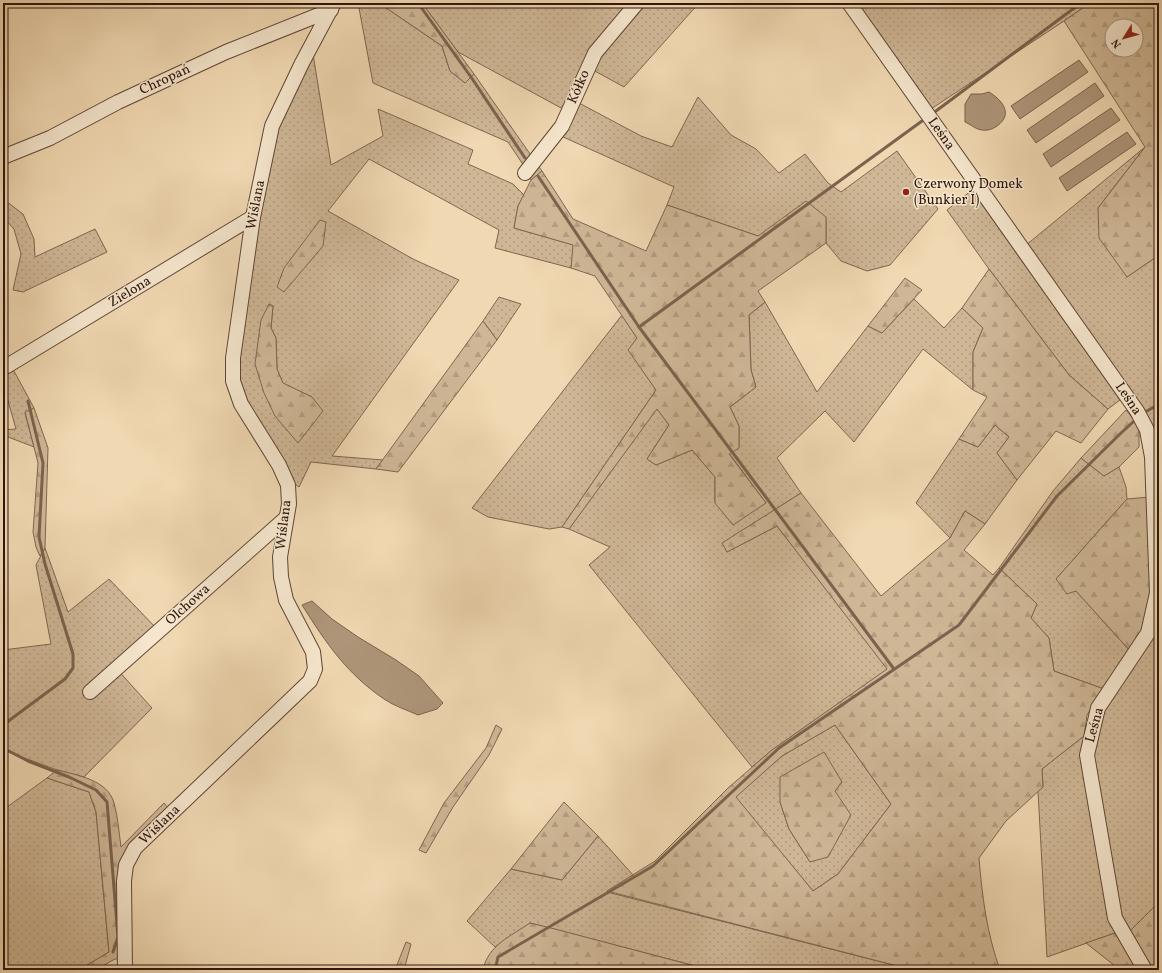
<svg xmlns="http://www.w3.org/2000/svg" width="1162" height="973" font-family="Vollkorn,serif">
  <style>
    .grass { fill: url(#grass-dots); stroke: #7f6652; fill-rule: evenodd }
    .forest { fill: url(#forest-firs); stroke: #7f6652; fill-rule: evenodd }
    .water { fill: #ae967a; stroke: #7b634e }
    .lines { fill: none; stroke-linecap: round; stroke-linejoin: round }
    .stream { stroke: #7b634e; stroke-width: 3 }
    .minor-casing { stroke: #5f4636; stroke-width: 16 }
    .minor { stroke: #f5e6cd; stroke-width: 14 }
    .poi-dot { fill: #8f2418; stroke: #f5e6cd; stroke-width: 1.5 }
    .labels { text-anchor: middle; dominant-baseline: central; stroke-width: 3; stroke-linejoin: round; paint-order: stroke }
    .street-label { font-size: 14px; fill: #2f160d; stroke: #f5e6cd }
    .poi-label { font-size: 14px; fill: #2f160d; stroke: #f5e6cd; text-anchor: start }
  </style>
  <defs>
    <pattern id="grass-dots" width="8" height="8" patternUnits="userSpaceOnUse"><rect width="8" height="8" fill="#cfb796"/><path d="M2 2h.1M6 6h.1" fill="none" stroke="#b29d80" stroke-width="1.8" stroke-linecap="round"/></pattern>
    <pattern id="forest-firs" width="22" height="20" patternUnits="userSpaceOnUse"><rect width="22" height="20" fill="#cfb796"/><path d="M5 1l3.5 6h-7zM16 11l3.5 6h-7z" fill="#b29d80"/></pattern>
  </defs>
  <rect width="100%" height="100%" fill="#f0d8b2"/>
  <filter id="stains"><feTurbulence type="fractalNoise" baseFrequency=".005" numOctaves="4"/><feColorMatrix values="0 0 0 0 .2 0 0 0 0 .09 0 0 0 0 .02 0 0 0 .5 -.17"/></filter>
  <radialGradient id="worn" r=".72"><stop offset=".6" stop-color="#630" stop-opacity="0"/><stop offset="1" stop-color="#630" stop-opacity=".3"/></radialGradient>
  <!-- grass -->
  <g class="grass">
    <path d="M349,3H379L442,46L450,71L465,83L474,74L542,171L531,180L524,166L508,142L373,83L359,8Z"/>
    <path d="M422,3H632L563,109L458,52Z"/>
    <path d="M643,3H699L624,87L593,70L599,53Z"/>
    <path d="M856,3H1090L1064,21L931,109Z"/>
    <path d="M313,54L331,165L383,136L378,109L473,150L468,164L513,184L524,195L518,206L514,228L574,245L571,268L495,248L499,230L369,159L328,211L413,259L459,280L332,456L383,460L376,469L311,462L299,487L292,482L246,403L236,380L258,214L279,128ZM269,304L273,306L271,328L276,338L277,369L283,384L312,397L275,416Z"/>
    <path d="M698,97L731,135L756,149L779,173L805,154L828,183L841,192L897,151L938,209L890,265L867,271L841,261L826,243V217L758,236L667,205L674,187L561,136L579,103L641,136L672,147Z"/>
    <path d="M1145,147L1098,208L1127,277L1159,255L1158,435L1025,246Z"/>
    <path d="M972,190L1120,400L1108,409L1069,375L989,269L947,210Z"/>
    <path d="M3,199L23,214L34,239L35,257L95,229L107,252L23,292L13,290L21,254L14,229L3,217Z"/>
    <path d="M499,297L521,304L497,340L483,321Z"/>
    <path d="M914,299L944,328L962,308L983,328L973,352V390L923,349L854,442L825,411L777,458L801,493L723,543L727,552L777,526L888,669L772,750L752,767L589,565L610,547L569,529L657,408L669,425L647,459L656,465L692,450L715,477V503H766L729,453L739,447V426L730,407L756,387L751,370L749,315L765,302L817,392L868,326L882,333Z"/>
    <path d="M622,315L637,338L629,350L656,390L562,527L549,529L488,517L472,508Z"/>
    <path d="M14,371L34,408L25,413L34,447L3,435V430L16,429L3,383V375Z"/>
    <path d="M995,425L1009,437L997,453L1017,480L985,524L965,511L950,538L916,503L959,439L978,447Z"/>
    <path d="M1081,458L1104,476L1119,467L1126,487L1127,499L1056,579L1076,591L1131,652L1104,689L1054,671L1049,638L1031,618L1037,604L999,568L1053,491Z"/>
    <path d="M45,548L68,612L109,579L157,629L115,667L152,708L84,777L57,770L3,750V650L51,644L36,565Z"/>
    <path d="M1159,607V902L1129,932L1120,918L1092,754L1103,708Z"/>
    <path d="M835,725L891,804L838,874L813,891L735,797L782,756ZM842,782L835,791L810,862L789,829L780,802Z"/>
    <path d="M1084,736V757L1118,932L1047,957L1038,791L1043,787L1042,769Z"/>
    <path d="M47,778L89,792L96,812L109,952L79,970H3V810Z"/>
    <path d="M598,836L633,875L607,892L913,970H711L530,923L495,947L467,921L511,869L562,880Z"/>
  </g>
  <!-- forest -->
  <g class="forest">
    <path d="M379,3H422L474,74L465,83L450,71L442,46Z"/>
    <path d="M1090,3H1159V255L1127,277L1099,238L1098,208L1145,147L1064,21ZM1112,26H1136V50H1112Z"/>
    <path d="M542,171L573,219L646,251L667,205L758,236L806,201L826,217V243L758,291L765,302L749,315L751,370L756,387L730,407L739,426V448L729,454L766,503L733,525L715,503V477L692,450L656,465L647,459L669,425L657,409L569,529L562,527L656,390L628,350L637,338L595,276L571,268L573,245L514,228L518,206L531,180Z"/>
    <path d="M320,220L326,222L323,246L284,292L277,287L284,268Z"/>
    <path d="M989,269L1069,375L1108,409L1081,443L1056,431L1017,480L997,453L1009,437L995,425L978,447L959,439L987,397L973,390V352L983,328L962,308Z"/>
    <path d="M905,278L922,290L882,333L868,326Z"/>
    <path d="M269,304L273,306L271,328L276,338L277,369L283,383L312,397L323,411L298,443L275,416L264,393L255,364L261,320Z"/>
    <path d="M483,321L497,340L398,472L376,469Z"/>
    <path d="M34,408L48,448L45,548L40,556L36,547L33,532L38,463L25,412Z"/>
    <path d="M1126,410L1139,426V447L1119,467L1104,476L1081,458Z"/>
    <path d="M801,493L881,596L950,538L965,511L985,524L964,550L993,575L999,568L1037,604L1031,618L1049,638L1054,671L1104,689L1087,715L1084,736L1042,769L1043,787L1006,821L979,858C982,896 987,934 1000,970H913L607,891L655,861L728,788L772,750L887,669L777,526L727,552L722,543ZM835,725L891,804L838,874L813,891L736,797L782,756Z"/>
    <path d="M1149,497L1153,593L1145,626L1131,652L1076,591L1067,594L1056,579L1127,499Z"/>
    <path d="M496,725L502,729L489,755L453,807L426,853L419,850L444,803L486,748Z"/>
    <path d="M824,752L842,782L835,791L851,815L828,857L810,862L789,829L780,802V777Z"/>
    <path d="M57,770C77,775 108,780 114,803C118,817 119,833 121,847L164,803L170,810L124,859L121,957L113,960L96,970H79L109,952L96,812L89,792L47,778Z"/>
    <path d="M564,802L598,836L562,880L511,869Z"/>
    <path d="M1159,902V970H1151L1129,932Z"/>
    <path d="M530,923L555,929L710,970H514L509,969V970H483C488,945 511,936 530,923Z"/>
    <path d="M1118,932L1141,970H1120L1086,943Z"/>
    <path d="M406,942L411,944L404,970H395Z"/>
  </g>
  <!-- water -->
  <g class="water">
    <path d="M1079,60L1088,72L1020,119L1011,106Z"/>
    <path d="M1095,83L1104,96L1036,143L1027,130Z"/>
    <path d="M989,92C1002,100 1014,114 997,126C993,129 987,131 982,130C977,130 970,124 965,122V104L971,94H982Z"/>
    <path d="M1111,108L1120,120L1051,167L1043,154Z"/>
    <path d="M1127,132L1136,144L1067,191L1059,178Z"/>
    <path d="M312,601L332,619L358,637L396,660L419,676L443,703L437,709L418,715C407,710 394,706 384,699C347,674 326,643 302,605Z"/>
  </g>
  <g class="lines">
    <!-- stream -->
    <g class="stream">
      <path d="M418,3L471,77L525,158"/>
      <path d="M936,111L1081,3"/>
      <path d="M538,176L639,327L894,669"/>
      <path d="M639,327L922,121"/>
      <path d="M1147,411L1159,404"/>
      <path d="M3,725L65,679L73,668V654L45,564L39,537L43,463L28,401"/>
      <path d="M3,748L28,761L69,777L96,790L107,802L118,937L113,952"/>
      <path d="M495,970L498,957L653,866L779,748L959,625L1057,496L1121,433L1133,422"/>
    </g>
    <defs>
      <g id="minor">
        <path d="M849,3L1137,411L1147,430L1152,457L1157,593L1148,633L1098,708L1087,755L1115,918L1145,970"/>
        <path d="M3,157L50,138L118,102L226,52L331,10"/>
        <path d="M525,173L562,126L595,53L637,3"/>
        <path d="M7,366L253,217"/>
        <path d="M90,692L286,518"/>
        <path d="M125,970L124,881L126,865L135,848L310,681L315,669L313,652L286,600L281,577L280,557L289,504L288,485L279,465L241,404L233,381V358L253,217L272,126L302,63L334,3"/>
      </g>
    </defs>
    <!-- minor casing -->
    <use href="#minor" class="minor-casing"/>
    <!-- minor -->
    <use href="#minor" class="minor"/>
  </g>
  <!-- markers -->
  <circle class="poi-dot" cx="906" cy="192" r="4"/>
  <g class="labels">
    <!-- street labels -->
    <g class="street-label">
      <text transform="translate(165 80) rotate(-25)">Chropań</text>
      <text transform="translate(579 87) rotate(-66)">Kółko</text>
      <text transform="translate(941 134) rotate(55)">Leśna</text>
      <text transform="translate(256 205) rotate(-79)">Wiślana</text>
      <text transform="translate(130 292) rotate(-31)">Zielona</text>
      <text transform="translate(1128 399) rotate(56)">Leśna</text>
      <text transform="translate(284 525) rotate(-83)">Wiślana</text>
      <text transform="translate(188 605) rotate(-42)">Olchowa</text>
      <text transform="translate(1095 725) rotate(-74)">Leśna</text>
      <text transform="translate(160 825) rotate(-44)">Wiślana</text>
    </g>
    <!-- poi labels -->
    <g class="poi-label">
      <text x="914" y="184">Czerwony Domek<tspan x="914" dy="16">(Bunkier I)</tspan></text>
    </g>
  </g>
  <!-- margin -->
  <rect width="1162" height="973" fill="none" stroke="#f0d8b2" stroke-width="16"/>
  <rect x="4" y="4" width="1154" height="965" fill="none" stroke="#2f160d" stroke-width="2"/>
  <rect x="8" y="8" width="1146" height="957" fill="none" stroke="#2f160d"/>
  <!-- north arrow -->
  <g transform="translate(1124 38) rotate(233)"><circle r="19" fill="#f5e6cd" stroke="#a69380"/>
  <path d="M0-3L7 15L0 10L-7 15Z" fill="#8f2418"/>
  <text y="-6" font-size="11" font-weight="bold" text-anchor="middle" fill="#2f160d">N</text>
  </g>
  <rect width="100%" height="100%" filter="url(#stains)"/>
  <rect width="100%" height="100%" fill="url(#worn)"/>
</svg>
